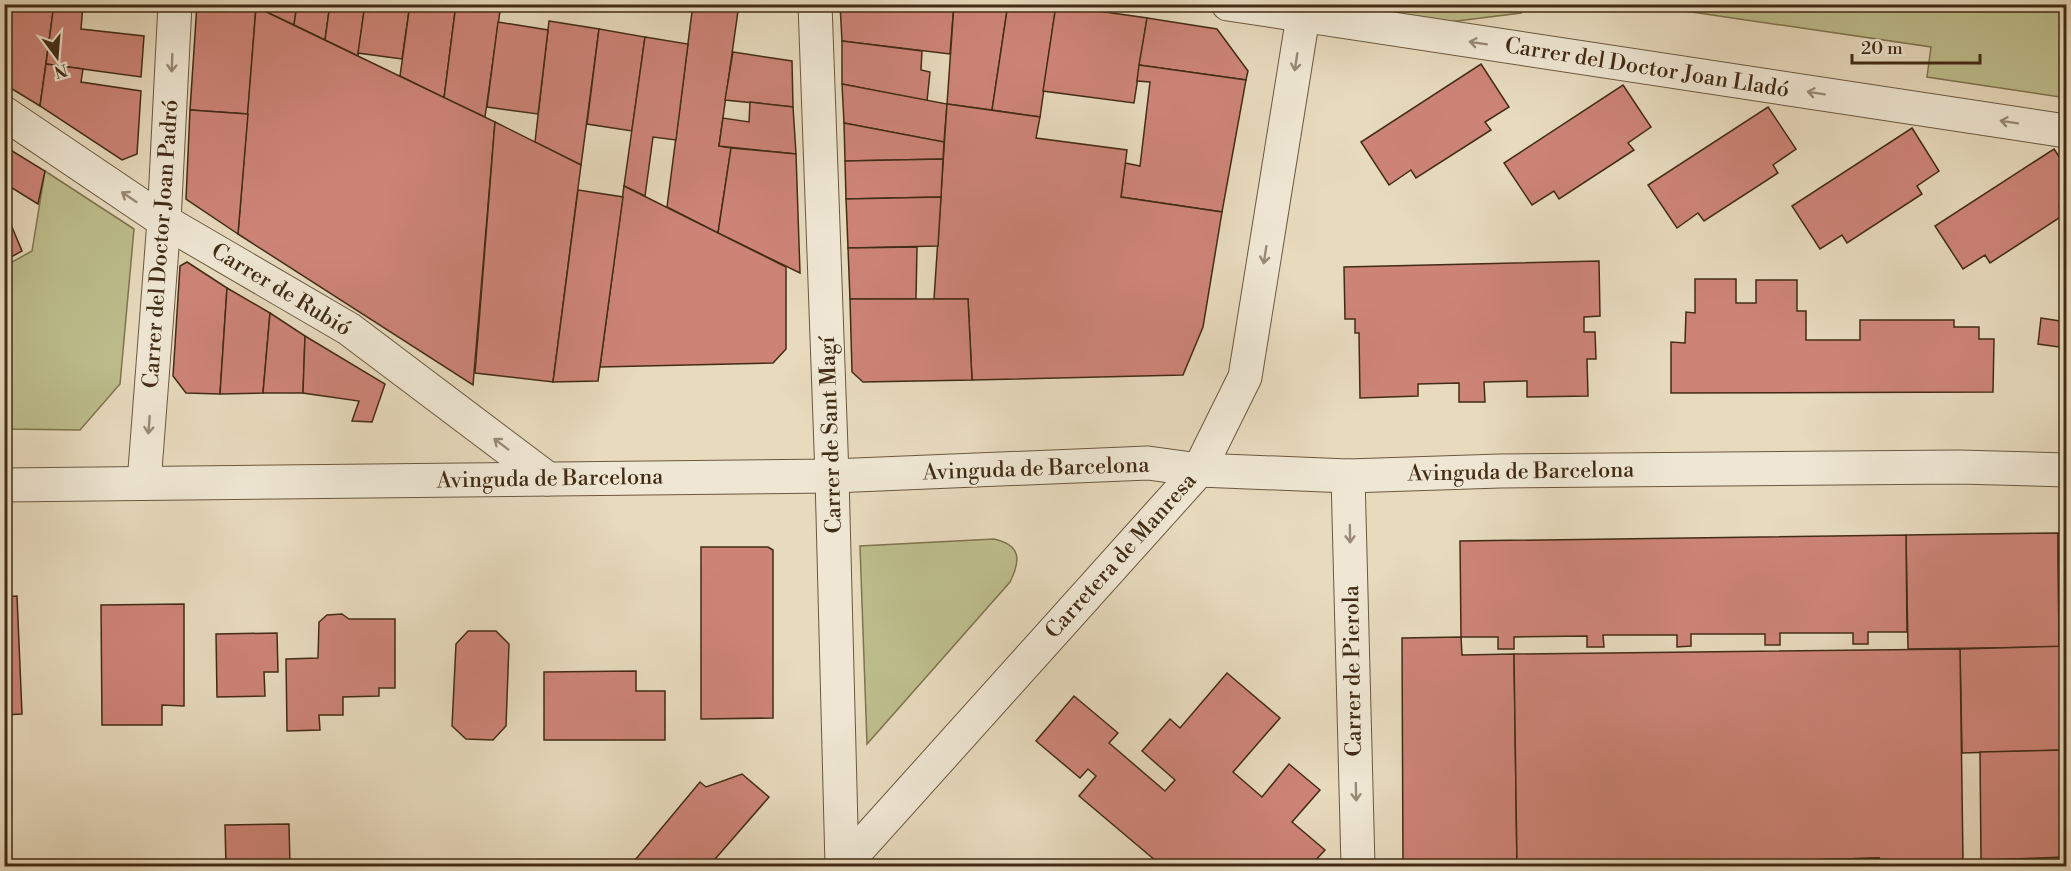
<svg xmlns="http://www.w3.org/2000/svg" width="2071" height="871" font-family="'Libre Bodoni',serif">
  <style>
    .green { fill: #bdbd8c; stroke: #807450; stroke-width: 1.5 }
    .building { fill: #cd8477; stroke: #422c15; stroke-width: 1.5 }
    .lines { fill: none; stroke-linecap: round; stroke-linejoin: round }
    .pedestrian-casing { stroke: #6b583f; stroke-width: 35 }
    .minor-casing { stroke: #6b583f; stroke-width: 35 }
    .tertiary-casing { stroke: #6b583f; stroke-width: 35 }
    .pedestrian { stroke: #efe7d4; stroke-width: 33 }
    .minor { stroke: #efe7d4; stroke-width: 33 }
    .tertiary { stroke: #efe7d4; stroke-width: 33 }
    .oneway { stroke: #988a74 }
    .labels { text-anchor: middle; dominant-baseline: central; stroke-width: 4.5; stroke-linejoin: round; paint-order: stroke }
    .street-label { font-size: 22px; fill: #422c15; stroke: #efe7d4 }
  </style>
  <rect width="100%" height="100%" fill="#e7dabd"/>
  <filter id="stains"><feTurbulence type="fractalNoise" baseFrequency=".00333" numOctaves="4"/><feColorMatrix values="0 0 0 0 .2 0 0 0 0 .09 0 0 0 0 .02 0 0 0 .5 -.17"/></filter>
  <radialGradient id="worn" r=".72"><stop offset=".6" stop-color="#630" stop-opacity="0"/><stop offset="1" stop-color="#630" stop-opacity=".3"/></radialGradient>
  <!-- green -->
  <g class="green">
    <path d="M1350,5H1522L1521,13L1433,24L1376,15Z"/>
    <path d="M1644,5H2066V96L2060,97L1927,77L1931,47Z"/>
    <path d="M45,171L134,229L120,384L80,430L5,429V266L32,251Z"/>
    <path d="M994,539C1021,545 1021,560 1010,582L867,744L860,546Z"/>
    <path d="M2066,857V866H1880V863Z"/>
  </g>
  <!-- building -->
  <g class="building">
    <path d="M8,4H54L40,106L4,84V35Z"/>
    <path d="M54,4L83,5L81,29L144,36L141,77L46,64Z"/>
    <path d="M79,4H145L144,10Z"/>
    <path d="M197,4H251L256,7L248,114L190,110Z"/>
    <path d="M251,4H297L294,25L256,7Z"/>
    <path d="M297,4H330L325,40L294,25Z"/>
    <path d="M330,4H365L358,56L325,40Z"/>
    <path d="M365,4H410L402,59L358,53Z"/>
    <path d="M410,4H456L444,98L400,76Z"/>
    <path d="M456,4H501L485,117L444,98Z"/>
    <path d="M693,4H739L719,146L731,148L718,233L667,207Z"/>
    <path d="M840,4H954L950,54L842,41Z"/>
    <path d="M954,4H1008L992,110L947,104Z"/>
    <path d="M1008,4L1056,5L1040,117L992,110Z"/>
    <path d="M1056,5L1147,18L1134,103L1043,91Z"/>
    <path d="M256,7L495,122L473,385L238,234Z"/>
    <path d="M1147,18L1217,29L1248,71L1246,80L1139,65Z"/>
    <path d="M549,21L599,29L581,165L535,142Z"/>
    <path d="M498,22L548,30L538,114L487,107Z"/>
    <path d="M599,29L645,37L632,131L587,124Z"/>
    <path d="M645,37L688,44L676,140L653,137L645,196L624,186Z"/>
    <path d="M842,41L922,51L921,70L930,72L927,101L842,84Z"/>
    <path d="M733,52L792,61L793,107L725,100Z"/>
    <path d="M46,64L83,69L81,82L141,91L137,154L122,160L40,106Z"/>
    <path d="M1481,64L1509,107L1485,122L1491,130L1416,178L1411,170L1389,185L1361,142Z"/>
    <path d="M1139,65L1246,80L1222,212L1121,197L1125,163L1140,166L1150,82L1137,81Z"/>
    <path d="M842,84L947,104L944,142L844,123Z"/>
    <path d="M1623,85L1651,127L1628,143L1634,150L1559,199L1554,191L1532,205L1504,163Z"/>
    <path d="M750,102L793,107L796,154L719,146L723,118L749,122Z"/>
    <path d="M947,104L1040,117L1036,138L1127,150L1121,197L1222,212L1203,327L1183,375L972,380L968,299H934Z"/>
    <path d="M1768,107L1796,149L1773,165L1778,173L1704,221L1698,213L1677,228L1648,185Z"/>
    <path d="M190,110L248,114L238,234L186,199Z"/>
    <path d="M495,122L581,165L553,382L475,373Z"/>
    <path d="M844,123L944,142L943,159L845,161Z"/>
    <path d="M1912,128L1939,171L1917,186L1922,194L1847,243L1842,235L1820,249L1792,206Z"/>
    <path d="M4,146L45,171L38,204L4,183Z"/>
    <path d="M731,148L796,154L800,273L718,233Z"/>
    <path d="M2054,149L2066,167V201L2059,206L2065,214L1990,263L1985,255L1963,269L1935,226Z"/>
    <path d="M943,159L941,197L846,199L845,161Z"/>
    <path d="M624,186L786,267V349L773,363L600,367Z"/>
    <path d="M578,190L623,197L598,381L553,382Z"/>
    <path d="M941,197L938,246L848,248L846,199Z"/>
    <path d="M4,208L22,251L4,261Z"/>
    <path d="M917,247L916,299H850L848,248Z"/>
    <path d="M1599,261L1600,316L1584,317V332H1595L1596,359H1587L1588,396L1527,397V381L1484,382L1485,402H1459V383L1418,384V396L1360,398L1359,333H1355V319H1345L1344,267Z"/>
    <path d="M187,262L227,288L220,394L186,393L173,376L180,266Z"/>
    <path d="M1695,279H1736V303H1756V280H1797V311H1806V340H1860V320H1954V327H1979V339H1994L1993,392L1671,393V342L1685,343L1686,312L1695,313Z"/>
    <path d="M227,288L270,313L263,393L220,394Z"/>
    <path d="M850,299H968L972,380L863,382L852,372Z"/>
    <path d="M270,313L305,336L303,393H263Z"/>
    <path d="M2041,318L2066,322V348L2038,344Z"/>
    <path d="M305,336L385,384L372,422L352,421L359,401L303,393Z"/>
    <path d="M2058,533L2059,647L1908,649L1906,535Z"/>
    <path d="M2058,533H2066V646L2059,647Z"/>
    <path d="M1906,535L1907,632H1868V644H1853V633H1780V645H1765V634H1691V646L1677,647V635H1603L1604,647H1587V636L1514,637V649H1498V637H1461L1460,541Z"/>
    <path d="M701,547H768L773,550V718L701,719Z"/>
    <path d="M17,596L22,714L4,715V597Z"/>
    <path d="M184,604V706L162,705V725H102L101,605Z"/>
    <path d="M342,614L349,619H395V688H379V696L343,697V715H319L320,730L287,731L286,659L318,658L319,622L327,615Z"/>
    <path d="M468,631H496L509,644L506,726L493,740L466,739L452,726L456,644Z"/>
    <path d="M277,633L278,672H264L265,696L217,697L216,634Z"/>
    <path d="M1461,637L1462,655L1514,654L1517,866H1403L1402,638Z"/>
    <path d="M2066,646V750L1962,753L1960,649Z"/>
    <path d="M1960,649L1963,860L1880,863L1879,858L1597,866H1517L1514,654Z"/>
    <path d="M636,671V691H665V740H544V672Z"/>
    <path d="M1227,673L1280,718L1233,772L1262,797L1289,764L1320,790L1292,822L1325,850L1310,866H1162L1079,796L1096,776L1088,769L1080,778L1036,741L1074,696L1118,733L1109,743L1165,791L1175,780L1142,751L1170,719L1180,728Z"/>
    <path d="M2066,750V857L1981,860L1980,752Z"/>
    <path d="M742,774L769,797L709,866H630L700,782L706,787Z"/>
    <path d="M289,824L290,866H226L225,825Z"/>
    <path d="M1879,858L1880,866H1597Z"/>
  </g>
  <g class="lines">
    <defs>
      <path id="pedestrian" d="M815,4L832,476L842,866"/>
      <g id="minor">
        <path d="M1228,4L2066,131"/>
        <path d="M4,113L164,221L349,329L548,479"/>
        <path d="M1348,476L1358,866"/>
        <path d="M144,483L164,221L175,4"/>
        <path d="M4,485L832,476L1148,463L1199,470L1348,476L1500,471L1959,467L2066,470"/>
      </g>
      <path id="tertiary" d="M843,866L1199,470L1245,377L1305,4"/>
    </defs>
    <!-- pedestrian casing -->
    <use href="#pedestrian" class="pedestrian-casing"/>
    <!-- minor casing -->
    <use href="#minor" class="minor-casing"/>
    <!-- tertiary casing -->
    <use href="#tertiary" class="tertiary-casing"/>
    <!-- pedestrian -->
    <use href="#pedestrian" class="pedestrian"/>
    <!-- minor -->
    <use href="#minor" class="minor"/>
    <!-- tertiary -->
    <use href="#tertiary" class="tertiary"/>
  </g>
  <!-- one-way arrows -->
  <defs><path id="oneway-shaft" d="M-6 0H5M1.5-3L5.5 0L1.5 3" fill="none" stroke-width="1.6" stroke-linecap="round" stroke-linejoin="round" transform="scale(1.5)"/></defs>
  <g class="oneway">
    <use href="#oneway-shaft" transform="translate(1478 43) rotate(-171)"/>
    <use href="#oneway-shaft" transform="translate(1296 62) rotate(99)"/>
    <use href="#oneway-shaft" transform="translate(172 63) rotate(92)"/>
    <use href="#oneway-shaft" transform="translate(1816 93) rotate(-171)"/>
    <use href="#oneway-shaft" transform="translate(2009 122) rotate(-171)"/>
    <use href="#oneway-shaft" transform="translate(129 197) rotate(-146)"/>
    <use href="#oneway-shaft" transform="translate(1265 255) rotate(99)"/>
    <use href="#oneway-shaft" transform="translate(149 425) rotate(94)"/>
    <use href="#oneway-shaft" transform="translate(501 444) rotate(-143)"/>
    <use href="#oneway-shaft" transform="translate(1350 534) rotate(89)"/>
    <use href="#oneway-shaft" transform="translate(1356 792) rotate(89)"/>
  </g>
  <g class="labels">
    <!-- street labels -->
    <g class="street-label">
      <text transform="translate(1647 68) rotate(9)">Carrer del Doctor Joan Lladó</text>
      <text transform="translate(161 244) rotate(-86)">Carrer del Doctor Joan Padró</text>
      <text transform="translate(281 290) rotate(31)">Carrer de Rubió</text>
      <text transform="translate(831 435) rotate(-92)">Carrer de Sant Magí</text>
      <text transform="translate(1036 469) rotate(-2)">Avinguda de Barcelona</text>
      <text transform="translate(1521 472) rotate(-1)">Avinguda de Barcelona</text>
      <text transform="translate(550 479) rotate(-1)">Avinguda de Barcelona</text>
      <text transform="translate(1121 556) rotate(-48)">Carretera de Manresa</text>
      <text transform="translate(1353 671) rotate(-91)">Carrer de Pierola</text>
    </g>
  </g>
  <!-- margin -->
  <rect width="2071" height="871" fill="none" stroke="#e7dabd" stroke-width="24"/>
  <rect x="6" y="6" width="2059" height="859" fill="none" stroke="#422c15" stroke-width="3"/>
  <rect x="12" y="12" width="2047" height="847" fill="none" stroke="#422c15" stroke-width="1.5"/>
  <!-- north arrow -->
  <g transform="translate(57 57) rotate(164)" stroke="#efe7d4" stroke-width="4.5" paint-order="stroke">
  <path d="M0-4.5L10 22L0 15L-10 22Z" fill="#422c15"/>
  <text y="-9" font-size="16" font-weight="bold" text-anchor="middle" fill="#422c15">N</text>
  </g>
  <!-- scale -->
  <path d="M1852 54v9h128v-9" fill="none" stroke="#422c15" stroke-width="3"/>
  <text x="1861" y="54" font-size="18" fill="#422c15" stroke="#efe7d4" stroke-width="4.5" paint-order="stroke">20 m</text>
  <rect width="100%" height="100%" filter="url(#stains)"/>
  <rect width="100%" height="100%" fill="url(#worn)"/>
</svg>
